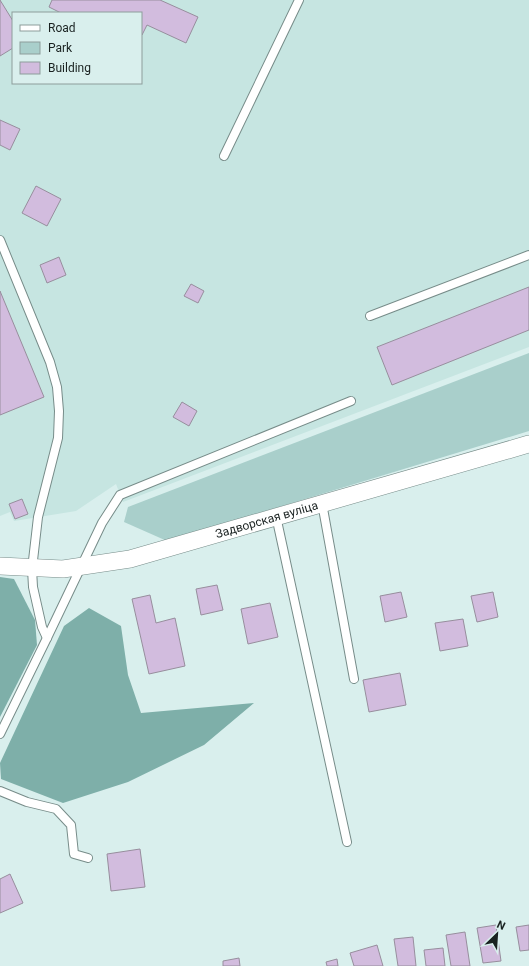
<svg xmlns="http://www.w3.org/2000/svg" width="529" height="966" font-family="Roboto,sans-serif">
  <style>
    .built { fill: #c6e5e1; fill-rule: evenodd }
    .green { fill: #a9cfcb }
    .forest { fill: #7eafa9 }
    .building { fill: #d2bcde; stroke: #978e9d }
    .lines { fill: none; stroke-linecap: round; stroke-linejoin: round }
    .lane-casing { stroke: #778c89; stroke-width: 10 }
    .street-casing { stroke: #778c89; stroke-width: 18 }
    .lane { stroke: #fff; stroke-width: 8 }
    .street { stroke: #fff; stroke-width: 17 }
    .labels { text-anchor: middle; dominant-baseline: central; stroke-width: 4; stroke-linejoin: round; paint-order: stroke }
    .street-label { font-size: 12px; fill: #1a2221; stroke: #d9efed }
  </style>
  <rect width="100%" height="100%" fill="#d9efed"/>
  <!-- built -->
  <path class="built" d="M0,0H529V347L123,502L116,484L76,511L14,521L10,512L0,516ZM13,13H141V83H13Z"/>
  <!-- green -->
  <path class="green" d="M529,353V431L167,541L124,522L128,507Z"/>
  <!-- forest -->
  <g class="forest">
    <path d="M0,577L14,579L35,620L37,645L0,717Z"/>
    <path d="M89,608L121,626L128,675L141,713L254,703L204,745L128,782L63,803L1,779L0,763L64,626Z"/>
  </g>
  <!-- building -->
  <g class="building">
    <path d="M0,0L13,21V48L0,56Z"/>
    <path d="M52,0H160L198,17L186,43L147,25L142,35L141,34V13H61L49,7Z"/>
    <path d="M0,120L20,129L10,150L0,145Z"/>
    <path d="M36,186L61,199L47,226L22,213Z"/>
    <path d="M59,257L66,275L47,283L40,265Z"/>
    <path d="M191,284L204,291L198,303L184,296Z"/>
    <path d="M529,287V330L392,385L377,347Z"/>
    <path d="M0,291L44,397L0,415Z"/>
    <path d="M182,402L197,411L189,426L173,417Z"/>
    <path d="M22,499L28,514L15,519L9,504Z"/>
    <path d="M217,585L223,610L201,615L196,589Z"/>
    <path d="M401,592L407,617L385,622L380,596Z"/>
    <path d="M493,592L498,617L477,622L471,596Z"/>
    <path d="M150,595L156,623L175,618L185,666L149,674L132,599Z"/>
    <path d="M270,603L278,637L248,644L241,609Z"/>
    <path d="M463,619L468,646L440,651L435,623Z"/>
    <path d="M400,673L406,705L369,712L363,680Z"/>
    <path d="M140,849L145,887L111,891L107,854Z"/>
    <path d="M10,874L23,903L0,913V879Z"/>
    <path d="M496,925L501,961L483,963L477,928Z"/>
    <path d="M529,925V950L520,951L516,927Z"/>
    <path d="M465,932L470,966H451L446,935Z"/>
    <path d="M413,937L416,966H398L394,939Z"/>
    <path d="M377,945L383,966H354L350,953Z"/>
    <path d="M443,948L445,966H426L424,950Z"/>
    <path d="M239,958L240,966H223V961Z"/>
    <path d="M337,959L338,966H327L326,962Z"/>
  </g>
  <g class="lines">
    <defs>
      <g id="lane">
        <path d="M224,156L299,0"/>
        <path d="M0,240L50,362L57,387L59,411L58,438L38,517L32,569L33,587L42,627L47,638"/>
        <path d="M370,316L529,255"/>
        <path d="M322,503L354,679"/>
        <path d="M276,516L347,842"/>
        <path d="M0,734L47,638L102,523L120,495L351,401"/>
        <path d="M0,791L27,802L56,809L71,825L74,854L88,858"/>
      </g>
      <g id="street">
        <path id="s1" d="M0,566L63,569L130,559L529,444"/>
      </g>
    </defs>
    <!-- lane casing -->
    <use href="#lane" class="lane-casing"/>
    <!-- street casing -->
    <use href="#street" class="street-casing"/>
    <!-- lane -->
    <use href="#lane" class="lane"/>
    <!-- street -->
    <use href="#street" class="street"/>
  </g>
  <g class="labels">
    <!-- street labels -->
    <g class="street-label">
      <text stroke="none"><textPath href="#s1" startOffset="273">Задворская вуліца</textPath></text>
    </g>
  </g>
  <!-- legend -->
  <rect x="12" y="12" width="130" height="72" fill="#d9efed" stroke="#8d9d9b"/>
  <rect x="20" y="25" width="20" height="6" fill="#ffffff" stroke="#8d9d9b"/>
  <text x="48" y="32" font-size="12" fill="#1a2221">Road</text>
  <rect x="20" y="42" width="20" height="12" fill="#a9cfcb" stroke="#8d9d9b"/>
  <text x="48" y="52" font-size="12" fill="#1a2221">Park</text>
  <rect x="20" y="62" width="20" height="12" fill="#d2bcde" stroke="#8d9d9b"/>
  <text x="48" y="72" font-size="12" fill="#1a2221">Building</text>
  <!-- north arrow -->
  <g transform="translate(497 934) rotate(25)" stroke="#d9efed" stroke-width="3" paint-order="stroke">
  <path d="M0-3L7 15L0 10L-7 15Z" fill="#1a2221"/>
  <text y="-6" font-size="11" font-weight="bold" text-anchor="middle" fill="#1a2221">N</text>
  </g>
</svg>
